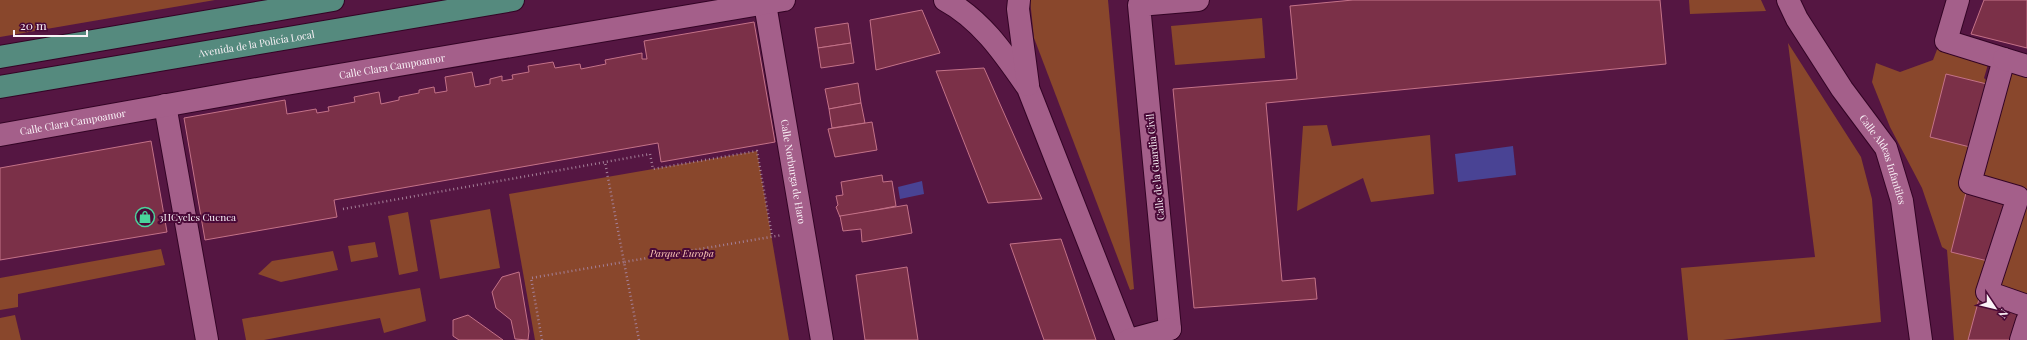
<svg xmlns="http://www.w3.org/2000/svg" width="2027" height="340" font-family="'Playfair Display',serif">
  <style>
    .green { fill: #89472c; fill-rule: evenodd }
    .water { fill: #494394 }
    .building { fill: #7b3048; stroke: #c47288 }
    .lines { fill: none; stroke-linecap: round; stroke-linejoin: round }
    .minor-casing { stroke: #330425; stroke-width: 24 }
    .major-casing { stroke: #330425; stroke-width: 24 }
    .path { stroke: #a58099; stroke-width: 2.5; stroke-dasharray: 1 3; stroke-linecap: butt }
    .minor { stroke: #a45f8a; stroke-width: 22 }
    .major { stroke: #558a7e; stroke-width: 22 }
    .labels { text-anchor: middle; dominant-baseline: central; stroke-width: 4; stroke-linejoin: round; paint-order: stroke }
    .street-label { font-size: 10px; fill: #faf2f7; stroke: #490937 }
    .poi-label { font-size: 10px; fill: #faf2f7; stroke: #490937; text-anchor: start }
    .park-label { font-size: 10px; font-style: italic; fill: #fac7b4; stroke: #490937 }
  </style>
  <rect width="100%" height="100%" fill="#551642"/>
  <!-- green -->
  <g class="green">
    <path d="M0,0H215L0,37Z"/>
    <path d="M1030,0H1108L1134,289L1130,290L1034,38Z"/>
    <path d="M1689,0H1761L1766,11L1690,14Z"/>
    <path d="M1262,18L1265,58L1175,65L1171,26Z"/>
    <path d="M1788,43L1861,157L1872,199L1881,322L1723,340H1688L1681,268L1815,257Z"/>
    <path d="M1938,47L1989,61L1984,78L1991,85L2004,59L2027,66V340H1954L1947,250L1942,247L1922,188L1890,127L1872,82L1876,63L1900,72L1933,60ZM2015,196L1991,262L1951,251Z"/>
    <path d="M1327,125L1332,146L1430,135L1434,194L1371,202L1363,178L1297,211L1303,126Z"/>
    <path d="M757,151L789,340H535L509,194Z"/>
    <path d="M490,209L500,268L440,279L430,220Z"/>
    <path d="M408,212L418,271L399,275L388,216Z"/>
    <path d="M375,242L378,257L351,262L348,246Z"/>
    <path d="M161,249L165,265L18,294V307L0,310V278Z"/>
    <path d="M333,251L338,270L281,282L258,274L272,261Z"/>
    <path d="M420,288L426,321L384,333L380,318L264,340H246L242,319Z"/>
    <path d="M15,315L21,340H0V318Z"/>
  </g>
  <!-- water -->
  <g class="water">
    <path d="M1513,146L1516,175L1458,182L1455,154Z"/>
    <path d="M922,181L924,194L900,199L898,187Z"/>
  </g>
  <!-- building -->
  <g class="building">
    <path d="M1353,0H1660L1666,64L1266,103L1282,281L1315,278L1317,299L1194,308L1173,89L1297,79L1290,6Z"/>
    <path d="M1984,0H2027V48L1971,34Z"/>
    <path d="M922,10L940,53L876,70L870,20Z"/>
    <path d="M754,22L775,142L661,162L658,143L334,200L337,217L205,240L184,118L285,100L287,114L316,109L317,113L329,111L328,107L355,102L354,97L379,92L381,104L399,100V97L419,93V90L434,87L435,93L447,91L445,77L472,72L475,87L490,84V79L502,76V81L513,79L512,75L529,72L528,66L553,62L555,68L580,64L581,69L606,64L605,60L642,53V59H647L644,41Z"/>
    <path d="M848,23L851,43L818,48L815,28Z"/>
    <path d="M851,43L854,63L821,68L818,48Z"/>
    <path d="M984,68L1015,138L1042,199L988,203L936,71Z"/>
    <path d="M1946,74L1991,85L1974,148L1930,137Z"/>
    <path d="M858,83L861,103L829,109L825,89Z"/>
    <path d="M861,103L865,123L832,128L829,109Z"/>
    <path d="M872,122L877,150L835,157L828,129Z"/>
    <path d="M151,141L167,232L0,260V168Z"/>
    <path d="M882,175L883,182L892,181L896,206L840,217L836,207L838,205L836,196L843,195L841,182Z"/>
    <path d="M1967,189L2012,200L1996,263L1951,252Z"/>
    <path d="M907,205L912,233L862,242L861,229L843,231L840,216Z"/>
    <path d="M1061,239L1096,340H1044L1010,244Z"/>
    <path d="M907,267L918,340H865L856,275Z"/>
    <path d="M519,272L529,331L528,340L515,339L511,320L496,308L492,292L502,277Z"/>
    <path d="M1979,299L2024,310L2016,340H1968Z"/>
    <path d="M468,315L503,340H459L453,336V320Z"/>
  </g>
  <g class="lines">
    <defs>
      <g id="minor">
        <path d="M945,0C982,20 1005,55 1028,88L1127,340"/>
        <path d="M1019,0L1018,9L1028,85"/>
        <path id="s1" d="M1788,0L1797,19L1842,89L1886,148L1902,201L1921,340"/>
        <path d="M1958,0L1946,41L2004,59L1970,183L2018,197L1987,292L2027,306"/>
        <path id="s2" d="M765,4L822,340"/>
        <path d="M2004,59L2027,66"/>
        <path d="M165,105L207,340"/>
        <path id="s3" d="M0,135L280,85L784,0"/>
        <path d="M1170,329L1139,5L1198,0"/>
        <path d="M1129,340L1170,329"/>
        <path d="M2021,340L2027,321"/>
      </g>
      <g id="major">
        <path d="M0,57L333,0"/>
        <path id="s4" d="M0,87L513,0"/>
      </g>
    </defs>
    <!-- minor casing -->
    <use href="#minor" class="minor-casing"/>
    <!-- major casing -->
    <use href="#major" class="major-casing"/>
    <!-- path -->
    <g class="path">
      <path d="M343,209L650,154L653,169L757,151L772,236"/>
      <path d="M542,340L531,278L624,262L605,162"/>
      <path d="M639,340L624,262L782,235"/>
    </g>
    <!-- minor -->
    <use href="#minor" class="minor"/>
    <!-- major -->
    <use href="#major" class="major"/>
  </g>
  <!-- icons -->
  <defs>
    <symbol id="shop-ring" viewBox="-11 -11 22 22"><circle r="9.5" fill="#490937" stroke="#4ad49c" stroke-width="1.5"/><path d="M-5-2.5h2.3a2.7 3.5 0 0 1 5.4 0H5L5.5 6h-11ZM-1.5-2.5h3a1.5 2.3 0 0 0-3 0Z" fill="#4ad49c"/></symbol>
  </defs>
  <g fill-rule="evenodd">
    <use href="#shop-ring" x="134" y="206" width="22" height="22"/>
  </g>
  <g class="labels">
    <!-- street labels -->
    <g class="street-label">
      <text stroke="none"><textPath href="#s4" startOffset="260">Avenida de la Policía Local</textPath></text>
      <text stroke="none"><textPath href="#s3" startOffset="398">Calle Clara Campoamor</textPath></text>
      <text stroke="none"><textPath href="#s3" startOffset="74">Calle Clara Campoamor</textPath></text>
      <text stroke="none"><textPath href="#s1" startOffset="187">Calle Aldeas Infantiles</textPath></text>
      <text transform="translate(1155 167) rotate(-96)">Calle de la Guardia Civil</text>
      <text stroke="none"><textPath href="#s2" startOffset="170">Calle Norburga de Haro</textPath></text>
    </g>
    <!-- poi labels -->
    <g class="poi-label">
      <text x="159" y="217">3HCycles Cuenca</text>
    </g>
    <!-- park labels -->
    <g class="park-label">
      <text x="682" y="253">Parque Europa</text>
    </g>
  </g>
  <!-- north arrow -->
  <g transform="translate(1995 308) rotate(125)" stroke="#490937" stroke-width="3" paint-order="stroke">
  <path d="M0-3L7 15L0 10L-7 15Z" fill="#faf2f7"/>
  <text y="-6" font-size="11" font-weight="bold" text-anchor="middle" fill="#faf2f7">N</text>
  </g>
  <!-- scale -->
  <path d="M14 30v6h73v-6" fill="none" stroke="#faf2f7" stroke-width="2"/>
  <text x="20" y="30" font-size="12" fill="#faf2f7" stroke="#490937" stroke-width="3" paint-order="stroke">20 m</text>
</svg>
